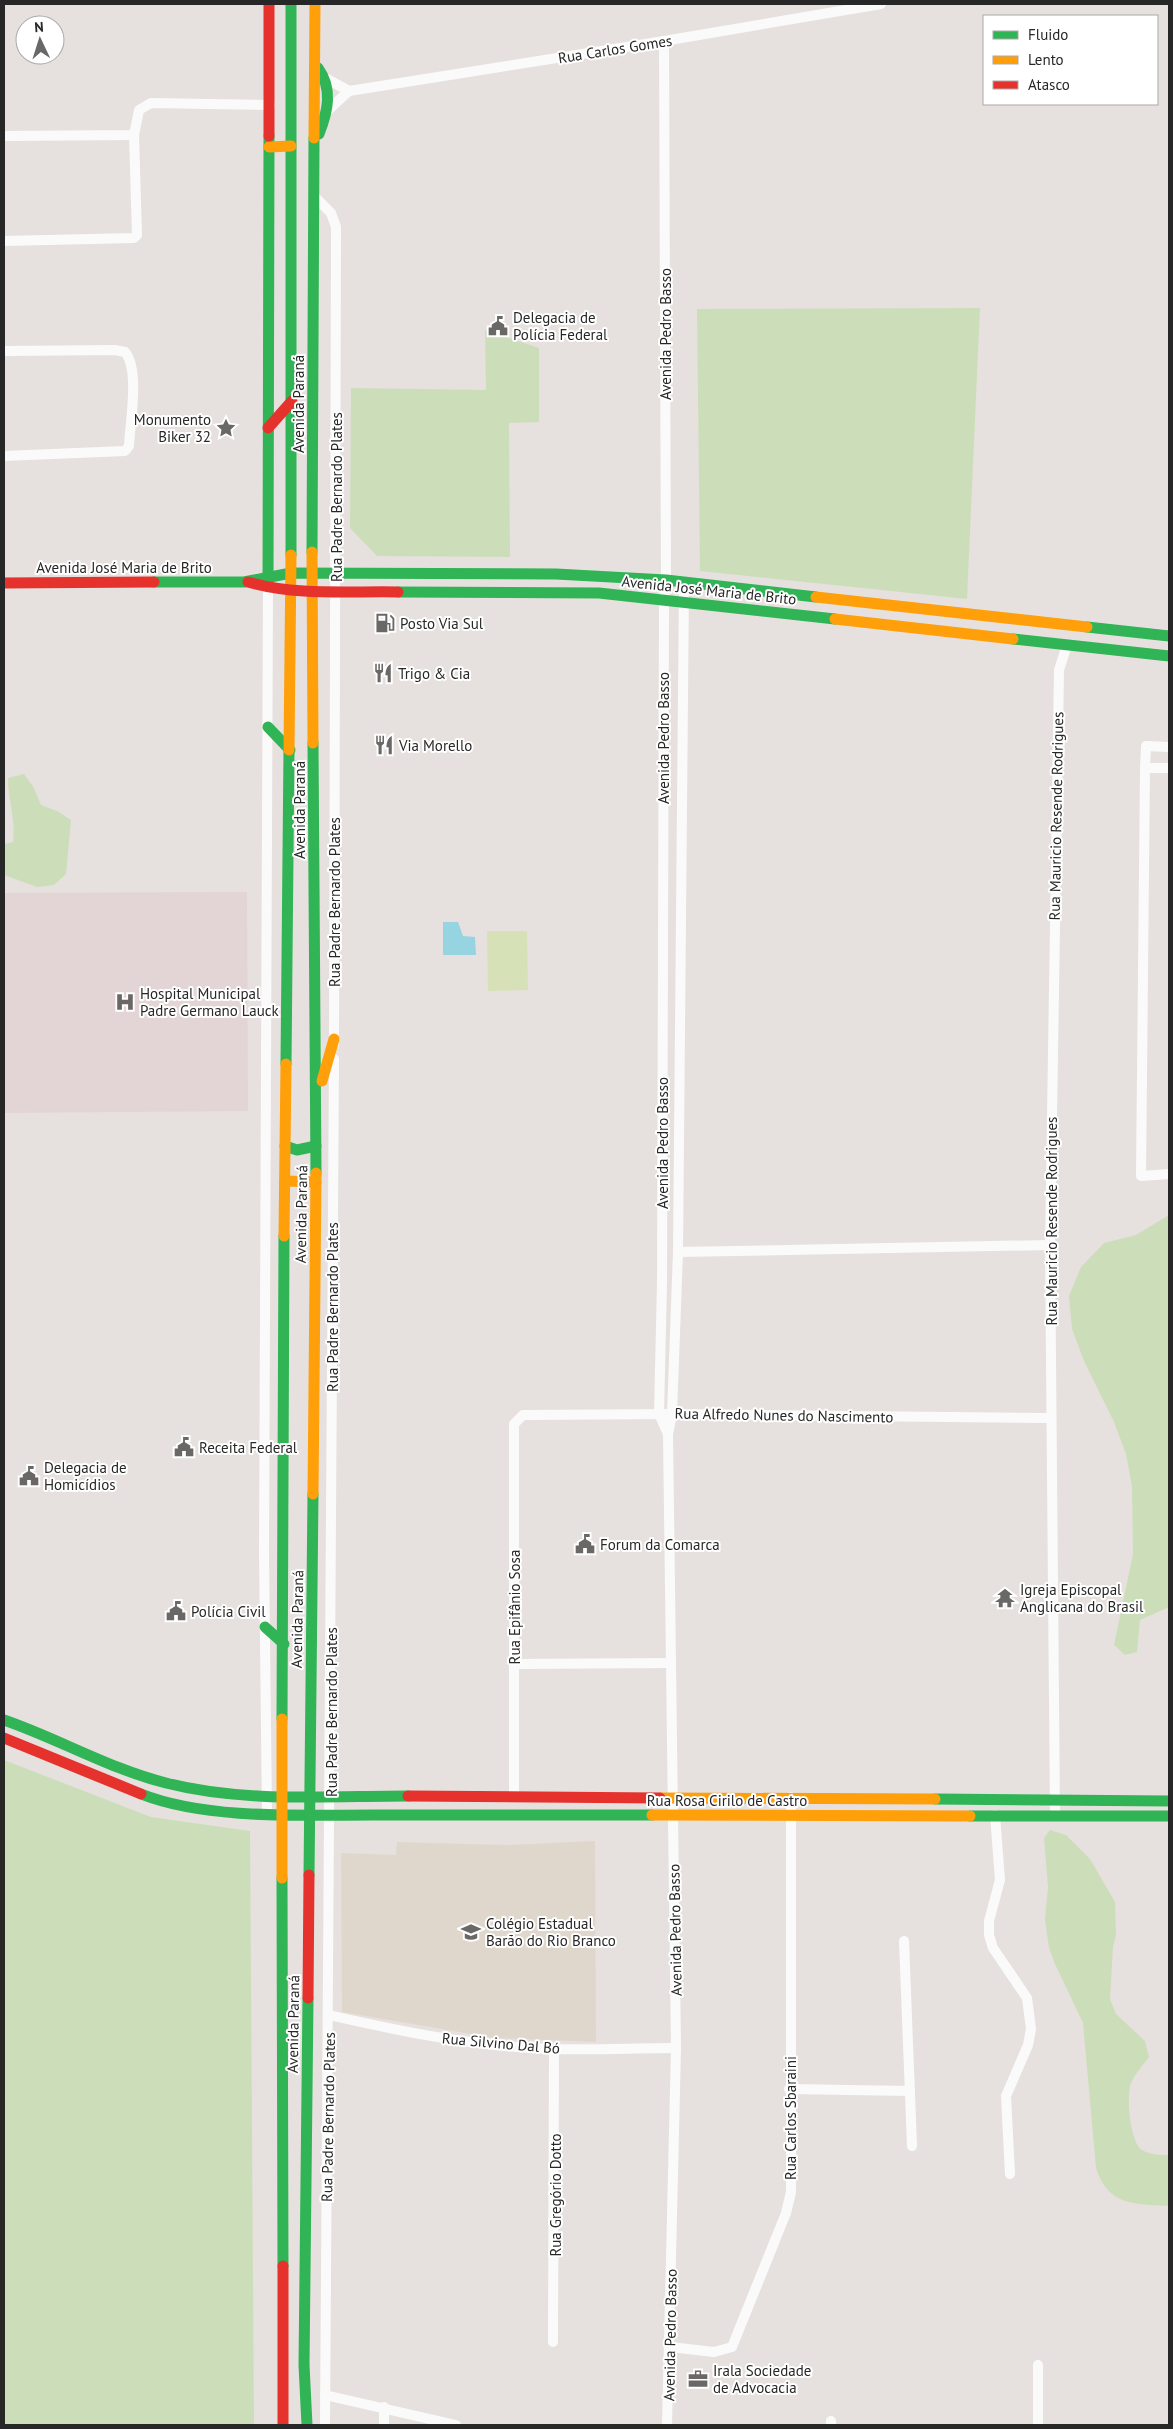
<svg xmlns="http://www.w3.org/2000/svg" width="1173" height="2429" font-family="'PT Sans',sans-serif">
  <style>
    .education { fill: #e0d7cc }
    .medical { fill: #e3d5d5 }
    .green { fill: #ccdeb9 }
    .pitch { fill: #d6e1b7 }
    .water { fill: #97d4e1 }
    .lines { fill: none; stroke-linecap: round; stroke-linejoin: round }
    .street { stroke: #fbfafa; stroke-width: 10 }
    .fast { stroke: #30b455; stroke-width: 11 }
    .slow { stroke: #ff9f0a; stroke-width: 11 }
    .jam { stroke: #e5322d; stroke-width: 11 }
    .labels { text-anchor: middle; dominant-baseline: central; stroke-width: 4; stroke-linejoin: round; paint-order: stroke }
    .street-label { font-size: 15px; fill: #272727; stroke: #fff }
    .poi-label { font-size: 15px; fill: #272727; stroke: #fff; text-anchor: start }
  </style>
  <rect width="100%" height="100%" fill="#e6e1de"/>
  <!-- education -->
  <path class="education" d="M595,1841L596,2042L495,2038L342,2012L341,1853L396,1855L397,1842L507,1845Z"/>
  <!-- medical -->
  <path class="medical" d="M247,892L248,1111L4,1113V893Z"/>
  <!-- green -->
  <g class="green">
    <path d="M980,308L967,599L700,571L697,309Z"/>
    <path d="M485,330L539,348V422L509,423L510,557L377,556L350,528L351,388L486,390Z"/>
    <path d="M24,774L34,788L41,805L57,811L71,820L66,874L54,885L37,887L4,875V844L13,842C16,820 8,800 8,778Z"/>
    <path d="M1169,1215V1609L1167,1608L1140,1620L1137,1652L1125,1655L1114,1645L1133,1554L1132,1486L1126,1454L1114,1422L1084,1361L1072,1329L1069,1296L1081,1267L1104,1243L1136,1235Z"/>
    <path d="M4,1760L151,1817L250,1831L254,2425H4Z"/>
    <path d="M1050,1830L1066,1835L1090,1859L1115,1902L1116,1935L1113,1947L1110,1999L1116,2014L1145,2041L1149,2057C1143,2065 1135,2074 1131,2083C1126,2095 1130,2143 1142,2150C1151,2155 1160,2155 1169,2155V2206C1134,2204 1108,2206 1096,2168L1083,2023L1055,1964L1049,1948L1045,1920L1048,1887L1044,1838Z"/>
  </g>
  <!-- pitch -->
  <path class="pitch" d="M487,931H527L528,990L488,991Z"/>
  <!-- water -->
  <path class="water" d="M443,922H458L463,936L475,937L476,955H443Z"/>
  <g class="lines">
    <!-- street -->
    <g class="street">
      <path d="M664,41L666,580L664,600L662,1283L659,1414L668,1434"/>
      <path d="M327,79L349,91"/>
      <path d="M327,111L349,91L664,41L881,4"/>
      <path d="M4,136L134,135L139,110L151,103L270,105"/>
      <path d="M314,196L331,213L336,227L334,1044"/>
      <path d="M4,241L134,238L137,235L134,135"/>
      <path d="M4,351L115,350L125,352C140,370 130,422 129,446L125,451L4,456"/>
      <path d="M1169,747L1146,746L1145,768L1141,1176L1169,1174"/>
      <path d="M1145,768H1169"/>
      <path d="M678,1252L1050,1245"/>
      <path d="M514,1664L671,1663"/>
      <path d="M514,1796V1424L523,1415L672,1414L1051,1418"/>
      <path d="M267,1815L264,1554L268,588"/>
      <path d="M995,1815L1000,1880L989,1921V1935L993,1948L1027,1998L1031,2029L1028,2045L1006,2096L1010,2174"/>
      <path d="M1055,1815L1050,1245L1059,670L1067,645"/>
      <path d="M904,1941L912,2146"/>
      <path d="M329,2015C403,2032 478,2047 554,2049C595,2050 636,2048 676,2048"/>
      <path d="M789,2089L910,2091"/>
      <path d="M553,2342L554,2049"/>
      <path d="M670,2347L714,2352L732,2347L786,2213L791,2192V1797"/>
      <path d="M325,2395L456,2425"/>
      <path d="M384,2407V2425"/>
      <path d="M325,2425L334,1059"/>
      <path d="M667,2425L676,2048L668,1434L672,1414L678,1252L684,583"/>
      <path d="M831,2425V2421"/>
      <path d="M1038,2425V2365"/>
    </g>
    <!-- fast -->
    <g class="fast">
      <path d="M291,4V555"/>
      <path d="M318,68C333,89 328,111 319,134"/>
      <path d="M312,552L314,138"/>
      <path d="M154,582H244L291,573L556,574L666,580L816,597"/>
      <path d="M268,586L269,136"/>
      <path d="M398,592L599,593L835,619"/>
      <path d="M1087,627L1169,636"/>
      <path d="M1013,639L1169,656"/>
      <path d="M268,727L290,750"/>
      <path d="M313,743L316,1173"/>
      <path d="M286,1064L289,750"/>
      <path d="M285,1146L297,1150L316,1146"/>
      <path d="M265,1627L284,1644"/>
      <path d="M282,1719L284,1236"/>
      <path d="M4,1720C59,1739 110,1769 166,1783C244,1803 328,1796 408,1796"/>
      <path d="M141,1794C207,1820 303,1815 374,1815C467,1815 559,1815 652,1815"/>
      <path d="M935,1799L1169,1801"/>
      <path d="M970,1816H1169"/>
      <path d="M309,1875L313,1494"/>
      <path d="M282,1878L283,2266"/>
      <path d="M307,2425L304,2365L308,1998"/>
    </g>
    <!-- slow -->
    <g class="slow">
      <path d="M314,138L315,4"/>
      <path d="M269,147L291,146"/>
      <path d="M312,552L313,743"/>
      <path d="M816,597L1087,627"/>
      <path d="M835,619L1013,639"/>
      <path d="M289,750L291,555"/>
      <path d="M322,1081L334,1039"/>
      <path d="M285,1181L316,1182"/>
      <path d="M284,1236L286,1064"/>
      <path d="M313,1494L316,1173"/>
      <path d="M282,1719V1878"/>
      <path d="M660,1798L935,1799"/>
      <path d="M652,1815L970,1816"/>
    </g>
    <!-- jam -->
    <g class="jam">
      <path d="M269,136V4"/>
      <path d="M268,428L292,401"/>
      <path d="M248,582C295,596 349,591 398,592"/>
      <path d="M4,583L154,582"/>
      <path d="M4,1738L141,1794"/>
      <path d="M408,1796L660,1798"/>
      <path d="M308,1998L309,1875"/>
      <path d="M283,2266V2425"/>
    </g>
  </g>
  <!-- icons -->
  <defs>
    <symbol id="civic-bare" viewBox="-9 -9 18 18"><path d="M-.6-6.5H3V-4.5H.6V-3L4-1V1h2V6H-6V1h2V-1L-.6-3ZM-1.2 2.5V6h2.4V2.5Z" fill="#6a6867" stroke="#fff" stroke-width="2.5" paint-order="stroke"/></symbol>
    <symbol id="sight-bare" viewBox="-9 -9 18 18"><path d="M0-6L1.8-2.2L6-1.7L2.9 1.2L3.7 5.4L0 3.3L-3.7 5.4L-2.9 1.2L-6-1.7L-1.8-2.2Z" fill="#6a6867" stroke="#fff" stroke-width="2.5" paint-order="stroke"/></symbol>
    <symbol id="fuel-bare" viewBox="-9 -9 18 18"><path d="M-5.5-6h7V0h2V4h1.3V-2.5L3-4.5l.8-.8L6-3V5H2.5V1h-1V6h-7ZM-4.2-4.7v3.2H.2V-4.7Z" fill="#6a6867" stroke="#fff" stroke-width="2.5" paint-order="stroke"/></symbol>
    <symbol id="restaurant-bare" viewBox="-9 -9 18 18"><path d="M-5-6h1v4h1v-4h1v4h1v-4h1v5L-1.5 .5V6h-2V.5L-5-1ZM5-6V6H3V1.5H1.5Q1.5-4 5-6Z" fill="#6a6867" stroke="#fff" stroke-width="2.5" paint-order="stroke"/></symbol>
    <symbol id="hospital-bare" viewBox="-9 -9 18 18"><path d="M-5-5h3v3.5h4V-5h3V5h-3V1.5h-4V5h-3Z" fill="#6a6867" stroke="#fff" stroke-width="2.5" paint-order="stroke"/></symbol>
    <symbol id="temple-bare" viewBox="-9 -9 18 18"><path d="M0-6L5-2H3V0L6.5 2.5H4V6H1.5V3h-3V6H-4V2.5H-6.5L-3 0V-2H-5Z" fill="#6a6867" stroke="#fff" stroke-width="2.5" paint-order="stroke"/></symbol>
    <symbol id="school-bare" viewBox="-9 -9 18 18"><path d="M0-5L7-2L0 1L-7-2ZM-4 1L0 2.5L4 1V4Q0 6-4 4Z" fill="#6a6867" stroke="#fff" stroke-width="2.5" paint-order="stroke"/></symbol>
    <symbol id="office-bare" viewBox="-9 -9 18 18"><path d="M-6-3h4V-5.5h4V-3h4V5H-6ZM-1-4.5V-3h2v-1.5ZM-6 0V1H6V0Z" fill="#6a6867" stroke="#fff" stroke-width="2.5" paint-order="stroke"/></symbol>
  </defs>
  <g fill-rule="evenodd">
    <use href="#civic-bare" x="484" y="312" width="28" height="28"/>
    <use href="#sight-bare" x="212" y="414" width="28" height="28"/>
    <use href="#fuel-bare" x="371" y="609" width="28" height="28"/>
    <use href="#restaurant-bare" x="369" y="659" width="28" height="28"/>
    <use href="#restaurant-bare" x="370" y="731" width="28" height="28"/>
    <use href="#hospital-bare" x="111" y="988" width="28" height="28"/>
    <use href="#civic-bare" x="170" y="1433" width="28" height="28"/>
    <use href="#civic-bare" x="15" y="1462" width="28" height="28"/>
    <use href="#civic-bare" x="571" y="1530" width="28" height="28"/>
    <use href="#temple-bare" x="991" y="1584" width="28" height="28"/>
    <use href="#civic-bare" x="162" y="1597" width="28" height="28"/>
    <use href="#school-bare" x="457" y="1918" width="28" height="28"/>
    <use href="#office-bare" x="684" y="2365" width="28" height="28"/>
  </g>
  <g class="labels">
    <!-- street labels -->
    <g class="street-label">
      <text transform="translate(615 49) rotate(-9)">Rua Carlos Gomes</text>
      <text transform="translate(665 334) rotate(-90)">Avenida Pedro Basso</text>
      <text transform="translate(298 404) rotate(-90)">Avenida Paraná</text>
      <text transform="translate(336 497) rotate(-90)">Rua Padre Bernardo Plates</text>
      <text x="124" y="567">Avenida José Maria de Brito</text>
      <text transform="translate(709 590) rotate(6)">Avenida José Maria de Brito</text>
      <text transform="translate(663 738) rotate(-90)">Avenida Pedro Basso</text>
      <text transform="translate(299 810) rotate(-90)">Avenida Paraná</text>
      <text transform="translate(1056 816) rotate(-89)">Rua Mauricio Resende Rodrigues</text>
      <text transform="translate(334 902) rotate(-90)">Rua Padre Bernardo Plates</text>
      <text transform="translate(662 1143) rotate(-90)">Avenida Pedro Basso</text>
      <text transform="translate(301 1214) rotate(-89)">Avenida Paraná</text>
      <text transform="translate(1051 1221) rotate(-90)">Rua Mauricio Resende Rodrigues</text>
      <text transform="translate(332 1307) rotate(-90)">Rua Padre Bernardo Plates</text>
      <text transform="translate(784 1415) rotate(1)">Rua Alfredo Nunes do Nascimento</text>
      <text transform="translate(514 1607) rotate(-90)">Rua Epifânio Sosa</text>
      <text transform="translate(297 1619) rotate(-89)">Avenida Paraná</text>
      <text transform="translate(331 1712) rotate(-90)">Rua Padre Bernardo Plates</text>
      <text x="727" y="1800">Rua Rosa Cirilo de Castro</text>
      <text transform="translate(675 1930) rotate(-91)">Avenida Pedro Basso</text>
      <text transform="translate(293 2024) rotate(-89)">Avenida Paraná</text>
      <text transform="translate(501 2043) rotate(5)">Rua Silvino Dal Bó</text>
      <text transform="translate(328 2117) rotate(-89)">Rua Padre Bernardo Plates</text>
      <text transform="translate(790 2118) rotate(-90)">Rua Carlos Sbaraini</text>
      <text transform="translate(555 2195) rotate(-90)">Rua Gregório Dotto</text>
      <text transform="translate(670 2335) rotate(-89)">Avenida Pedro Basso</text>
    </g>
    <!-- poi labels -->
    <g class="poi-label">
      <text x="513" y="317">Delegacia de<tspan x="513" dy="17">Polícia Federal</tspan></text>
      <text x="211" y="419" text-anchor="end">Monumento<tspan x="211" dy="17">Biker 32</tspan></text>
      <text x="400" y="623">Posto Via Sul</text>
      <text x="398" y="673">Trigo &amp; Cia</text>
      <text x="399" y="745">Via Morello</text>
      <text x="140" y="993">Hospital Municipal<tspan x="140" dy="17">Padre Germano Lauck</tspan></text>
      <text x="199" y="1447">Receita Federal</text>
      <text x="44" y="1467">Delegacia de<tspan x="44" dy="17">Homicídios</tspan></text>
      <text x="600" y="1544">Forum da Comarca</text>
      <text x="1020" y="1589">Igreja Episcopal<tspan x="1020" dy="17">Anglicana do Brasil</tspan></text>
      <text x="191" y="1611">Polícia Civil</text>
      <text x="486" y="1923">Colégio Estadual<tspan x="486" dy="17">Barão do Rio Branco</tspan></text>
      <text x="713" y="2370">Irala Sociedade<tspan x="713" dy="17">de Advocacia</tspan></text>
    </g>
  </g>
  <!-- border -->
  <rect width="1173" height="2429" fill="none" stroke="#272727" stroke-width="10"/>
  <!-- legend -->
  <rect x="983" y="15" width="175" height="90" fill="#ffffff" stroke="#a9a9a9"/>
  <rect x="993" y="31" width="25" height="8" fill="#30b455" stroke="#a9a9a9"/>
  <text x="1028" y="40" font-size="15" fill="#272727">Fluido</text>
  <rect x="993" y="56" width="25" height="8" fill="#ff9f0a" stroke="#a9a9a9"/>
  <text x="1028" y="65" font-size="15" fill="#272727">Lento</text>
  <rect x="993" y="81" width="25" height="8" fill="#e5322d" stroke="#a9a9a9"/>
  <text x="1028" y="90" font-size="15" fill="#272727">Atasco</text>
  <!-- north arrow -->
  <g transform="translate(40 40) rotate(356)"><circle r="24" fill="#ffffff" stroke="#a9a9a9"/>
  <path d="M0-4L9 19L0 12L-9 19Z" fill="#6a6867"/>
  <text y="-8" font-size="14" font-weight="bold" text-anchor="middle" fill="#272727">N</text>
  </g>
</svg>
